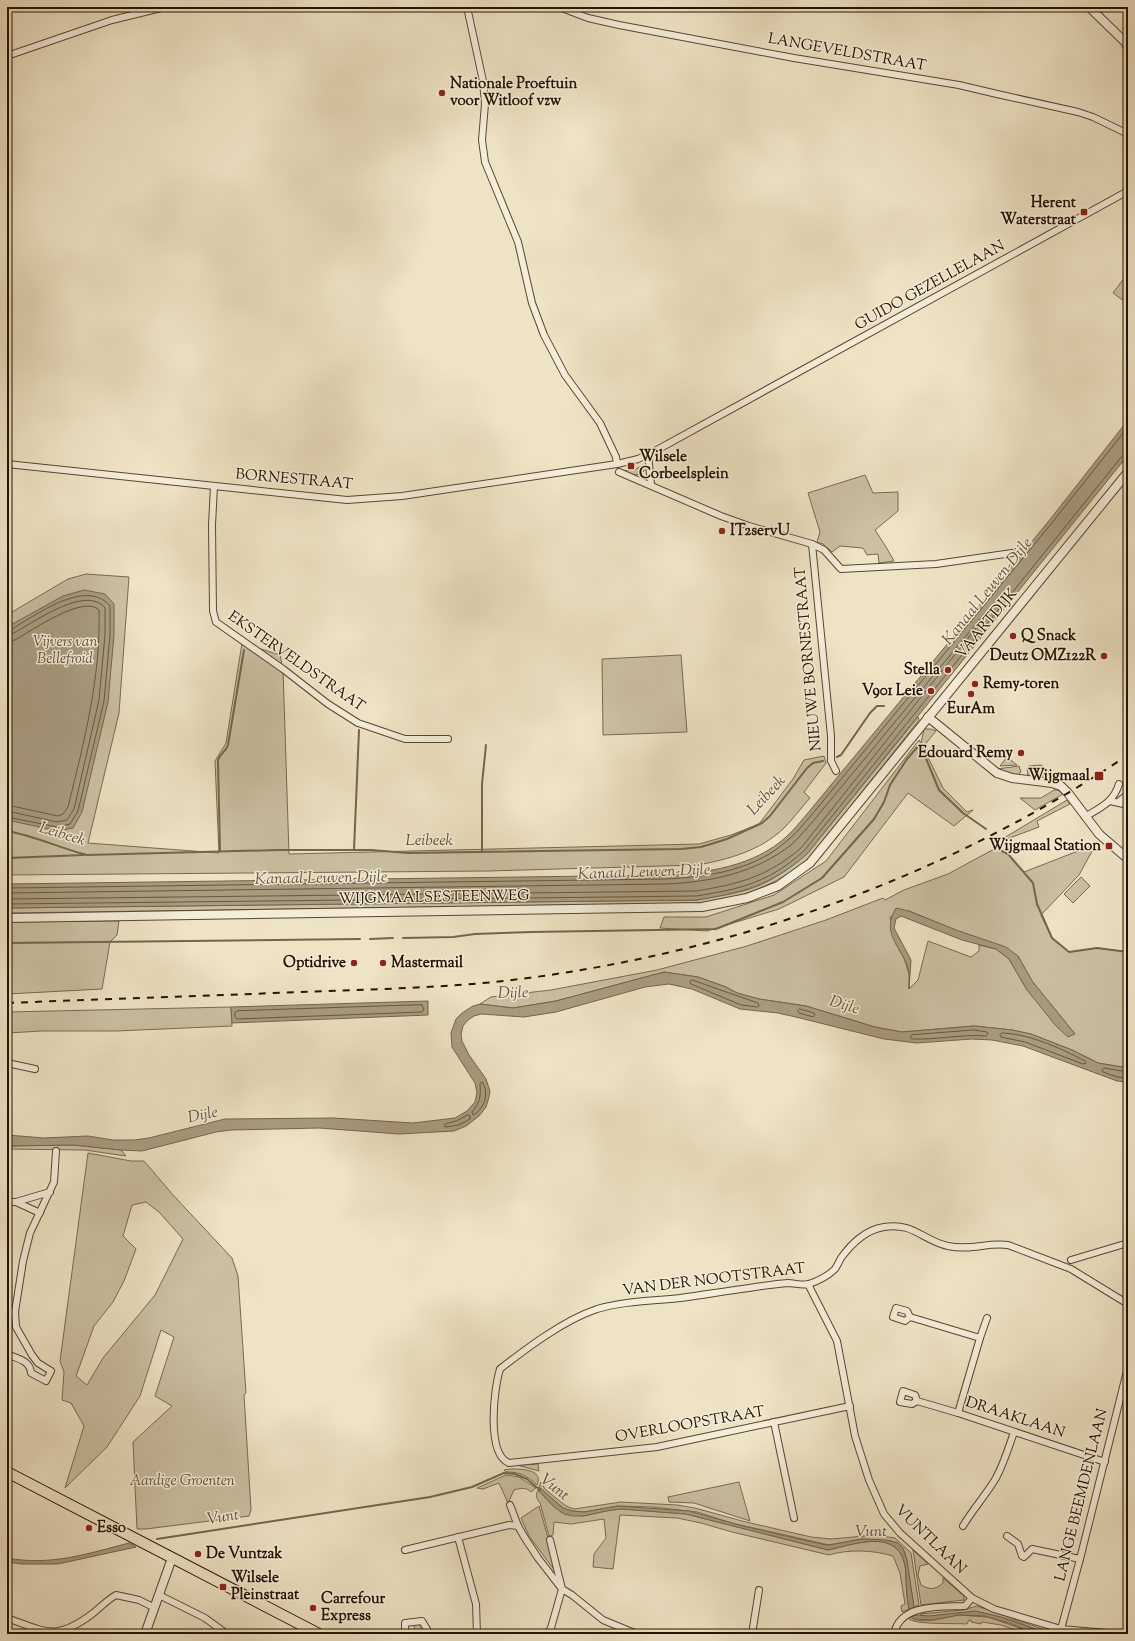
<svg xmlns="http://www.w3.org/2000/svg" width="1135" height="1641" font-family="'Sorts Mill Goudy',serif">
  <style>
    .green { fill: #cbc0a3; stroke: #776a52; fill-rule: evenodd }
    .water { fill: #a99c81; stroke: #73654d }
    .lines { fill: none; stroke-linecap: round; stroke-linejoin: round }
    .shore { stroke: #665840; stroke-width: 1 }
    .stream { stroke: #73654d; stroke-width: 2 }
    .minor-casing { stroke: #564731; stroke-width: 8 }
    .tertiary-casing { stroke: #564731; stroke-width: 10 }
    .primary-casing { stroke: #231300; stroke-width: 12 }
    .minor { stroke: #f4edd9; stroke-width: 6 }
    .tertiary { stroke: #f4edd9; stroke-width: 8 }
    .primary { stroke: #eee3c4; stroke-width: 10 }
    .rail { stroke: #231300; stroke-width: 2; stroke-dasharray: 7 7; stroke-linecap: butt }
    .poi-dot { fill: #8f2418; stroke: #f4edd9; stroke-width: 1.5 }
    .labels { text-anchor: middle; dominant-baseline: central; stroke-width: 3; stroke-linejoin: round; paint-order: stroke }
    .street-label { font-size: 15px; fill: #231300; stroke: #f4edd9 }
    .poi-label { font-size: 15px; font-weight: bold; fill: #231300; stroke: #f4edd9; text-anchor: start }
    .park-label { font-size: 15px; font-style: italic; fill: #5e5039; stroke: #f4edd9 }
    .water-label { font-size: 16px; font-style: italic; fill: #5f513a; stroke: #f4edd9 }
  </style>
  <rect width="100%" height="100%" fill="#eee3c4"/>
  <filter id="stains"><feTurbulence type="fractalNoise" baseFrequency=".005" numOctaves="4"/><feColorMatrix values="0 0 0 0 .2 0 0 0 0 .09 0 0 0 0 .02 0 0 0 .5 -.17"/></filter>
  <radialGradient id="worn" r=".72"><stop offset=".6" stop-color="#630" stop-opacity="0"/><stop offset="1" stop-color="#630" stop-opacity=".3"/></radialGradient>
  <!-- green -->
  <g class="green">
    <path d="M1128,273V304L1113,293Z"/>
    <path d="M643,465L644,471C636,478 631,474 623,471L636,469Z"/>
    <path d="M865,475L873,493L898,492V511L875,530L886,547L894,561L879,563L878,554L867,555L863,548L840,546L832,552L823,544L817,542L820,532L808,493Z"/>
    <path d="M86,574L129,577L119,713L88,843L219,853L215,761L226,743L242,643L280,655L283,669L289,854L699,844L731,835L759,824L793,779L804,760L824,756L826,763L804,792L810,798C801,808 793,819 784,828C760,851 729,859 698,865L489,871L7,875V615L68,579Z"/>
    <path d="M681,655L687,732L603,735L602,659Z"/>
    <path d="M918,717L919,720L811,856C782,882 748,896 709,903L7,913V908L697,900C712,897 728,895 743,891C767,885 788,870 807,854Z"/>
    <path d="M924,729H931L936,731L923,747L943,788L967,812L973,810L954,826L908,793L844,877L779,909L707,931L660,928L664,917H706L774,895L826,861L919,740L921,743Z"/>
    <path d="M1007,757L1017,765L1000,766Z"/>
    <path d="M1041,765L1061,781L1028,776L1027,768L1029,766Z"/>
    <path d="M1019,766L1021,772L1017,775L1009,774L997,769Z"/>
    <path d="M1054,790H1058L1063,794L1035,810L1020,798H1041Z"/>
    <path d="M1067,800L1070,804L1037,821L1039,827L999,842V841Z"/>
    <path d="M1096,844L1079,875L1041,915L1052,938L1069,952L1097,948L1128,952V1068L1098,1063L1072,1050L1031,1034L1012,1030L974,1026L902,1032L875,1027L806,1006L759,999L737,993L726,987L698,977L664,972L556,1001L513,1008L480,1004L491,997L551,990L657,970L747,946L826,920L883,898L885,900L904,890L948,874L996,848L1008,854L1024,872ZM909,911L1018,956L1032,981L1075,1034L1027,990L1009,959L996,949L979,945V951L971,957L928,941L918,980L909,989V974L904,958L896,944L890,917Z"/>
    <path d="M1081,877L1090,886L1073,903L1064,894Z"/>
    <path d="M119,921L117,935L110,942L102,989L7,994V922Z"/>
    <path d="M231,1007L232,1026L116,1031H42L7,1033V1012Z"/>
    <path d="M73,1145L121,1150L126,1156L85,1150L7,1149V1146Z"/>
    <path d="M88,1153L131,1161H144L173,1195L232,1258L238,1276L246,1393L244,1395L251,1510L249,1516L146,1529H137L133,1442L172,1406L155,1396L174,1337L161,1330L140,1396L107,1447L65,1488L84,1426L71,1403L62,1400L64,1372L60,1361ZM146,1202L159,1212L183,1239L155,1295L103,1358L87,1385L76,1376L94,1326L113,1302L124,1281L136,1249L123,1236L132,1205Z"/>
    <path d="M538,1464L539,1471L517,1465Z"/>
    <path d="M511,1469C521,1469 544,1469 537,1485C527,1475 519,1472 506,1472L504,1470Z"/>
    <path d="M506,1475L519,1477L536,1488L531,1492C526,1487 521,1488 514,1490L508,1503L499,1483L483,1489L477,1488Z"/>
    <path d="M541,1482L545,1489L557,1499L566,1506L574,1509L621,1502L677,1505L695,1508L742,1521L811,1537L831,1539L876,1535L895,1538L911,1553L919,1605L914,1607L905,1553L898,1544L891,1541L862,1539L829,1545L732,1523L697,1512L652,1507L618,1506L584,1512L572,1511L563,1508L544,1492L539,1487Z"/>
    <path d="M739,1482L750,1521L694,1503L669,1502L668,1497Z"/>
    <path d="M538,1490L554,1507L583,1516L611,1510L622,1509L686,1514L828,1550C859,1543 904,1526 906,1575C906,1586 907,1598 909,1609L902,1612L901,1606L905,1604L900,1573L893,1556C873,1550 849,1549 829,1555L732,1532L701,1523L677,1518L620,1515L613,1569L593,1567L594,1554L606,1538L604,1519L571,1524L554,1522L553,1535L549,1536L540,1503C537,1499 535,1496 538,1490Z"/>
    <path d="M539,1506L558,1573V1575L529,1536L521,1518Z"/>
    <path d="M913,1550L928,1564L920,1566L918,1575L921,1585C930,1590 935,1590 943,1583V1578L964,1596V1600L921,1605Z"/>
    <path d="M977,1606L1048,1631L1061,1634H1048L1015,1621L979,1612L925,1617L922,1616L920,1614L963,1610Z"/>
    <path d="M959,1615L988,1617L1037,1634H1026L1001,1625L982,1622L981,1624L971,1622V1620H969L967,1624C954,1623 917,1625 909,1619L911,1617C921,1626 947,1616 959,1615Z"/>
    <path d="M419,1624L425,1632L424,1634L415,1633L414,1625Z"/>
  </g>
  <!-- water -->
  <g class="water">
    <path d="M1128,420V455L807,854C770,886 744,892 697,900L7,908V884L666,875C708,873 754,866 786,837C794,830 800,822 807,814L1048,522Z"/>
    <path d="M84,590L105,594L114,604V635L108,702L82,812L73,828L58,831L7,820V627L63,596Z"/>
    <path d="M896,908L909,911L956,930L1006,947L1018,956L1032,981L1075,1034L1068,1037L1056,1026L1027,990L1009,959L996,949L962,940L901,916L896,919L894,928L911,960L909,989C909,984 910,978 909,973C905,948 879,936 896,908Z"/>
    <path d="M664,972L698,977L726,987L737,993L759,999L806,1006L875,1027L902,1032L975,1026L1012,1030L1031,1034L1072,1050L1098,1063L1128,1068V1082L1117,1081L1023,1046L992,1040L972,1039L917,1043L884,1039L800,1018L778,1013L740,1009L692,989L669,984L645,987L556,1012L524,1017L481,1014L474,1016L468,1020L463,1026L461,1034L462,1041L469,1055L486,1079L490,1091L489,1097L486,1107L479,1116L466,1126L454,1131L399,1134L319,1128L231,1130L216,1132L142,1151L121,1150L73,1145L7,1146V1135L44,1138L88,1136L113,1140H134L149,1138L225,1119L334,1118L413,1123L455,1118L467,1111L475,1102L477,1093L475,1083L452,1047L451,1033L456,1019L462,1013L473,1006L480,1004L513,1008L556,1001Z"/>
    <path d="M428,1001V1015L232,1023L231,1007Z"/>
    <path d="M539,1487L563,1508L572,1511L584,1512L618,1506L689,1511L742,1526L826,1545H829L862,1539L886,1540L898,1543L903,1548L907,1560L914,1607L909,1609C907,1598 906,1586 906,1575C904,1526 859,1543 828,1550L686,1514L622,1509L611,1510L583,1516H573L564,1514L554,1507L538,1490Z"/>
    <path d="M129,1543L136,1547L58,1564H22L7,1562V1558C52,1566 86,1554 129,1543Z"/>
    <path d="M975,1611L1001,1617L1048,1634H1037L1009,1623L984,1616L959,1615L933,1620L914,1619L911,1617L917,1615L929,1616Z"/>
  </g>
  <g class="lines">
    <!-- shore -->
    <g class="shore">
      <path d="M7,630H10C35,616 86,577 110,606V635L104,701L78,811L70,824L57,827L7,817"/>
      <path d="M7,635L12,634C33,623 86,584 105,608V635L99,700L74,809L67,820L57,822L7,811"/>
      <path d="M7,641L15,640C31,631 84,594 99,610C101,677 84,742 68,807L63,814L58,816L7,805"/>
      <path d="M7,888L666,879C709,877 756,870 789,839C797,833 803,824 810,817L1051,524L1128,427"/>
      <path d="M7,893L666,884C711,882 755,873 791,845C799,838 807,828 814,820L985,613H988L801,848C767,877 739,884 696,891L7,899"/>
      <path d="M7,904L696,896C742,889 769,882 804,851L1123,455L1128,453"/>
      <path d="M692,980L758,1003L759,1006L757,1007L741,1005L691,984L690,982Z"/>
      <path d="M422,1005L424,1010L422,1012L237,1019L235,1017V1013L237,1011Z"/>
      <path d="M800,1009L814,1013L815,1015L813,1017L799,1013L798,1011Z"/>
      <path d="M974,1030L987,1032L988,1034L986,1036C961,1034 937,1040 912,1039L910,1037L912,1035Z"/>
      <path d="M1002,1033C1030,1034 1060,1048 1085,1061L1086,1063L1083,1064L1025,1042L1001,1037L1000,1035Z"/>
      <path d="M1128,1072L1104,1068L1102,1070L1103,1072L1117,1077L1128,1078"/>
      <path d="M482,1082C490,1092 484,1110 473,1115L472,1112C480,1102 481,1097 480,1084Z"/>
      <path d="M468,1115L470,1116V1119L459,1125L446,1127L444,1126L445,1124L456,1121Z"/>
    </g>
    <!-- stream -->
    <g class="stream">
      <path d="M837,757L841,755L870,713L877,706H884"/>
      <path d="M7,831C35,836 60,848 87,855L278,850H371L408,853L681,849L701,847L727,839L762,823L770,816L807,768L813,763L823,761"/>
      <path d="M996,848L1008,854L1033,883L1037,904L1052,938L1069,952L1097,948L1128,952"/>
      <path d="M354,850L359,730"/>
      <path d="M220,851L218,760C220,753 226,752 228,745L244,650"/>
      <path d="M482,852V784L486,745"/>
      <path d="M7,858L84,855"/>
      <path d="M403,938L453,937L475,934L532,932L716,929L783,902L822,878L874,819L884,802L890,785L907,759L920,744L939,790L963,813L986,829"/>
      <path d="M370,939L393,938"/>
      <path d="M7,943L360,939"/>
      <path d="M157,1539L430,1497L472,1487L504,1473L515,1474L527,1479L540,1490"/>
    </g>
    <defs>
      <g id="minor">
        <path d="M467,7L483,81L485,104L482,140L485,162L518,242L532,303L544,335L565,375L600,423L616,457L617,464"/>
        <path d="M559,7L588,18L619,25L794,58L959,85L997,94L1078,112L1093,117L1128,134"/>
        <path d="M7,56L112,20L165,7"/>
        <path d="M648,454L651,484"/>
        <path d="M7,464L347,500L402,496L617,464L638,459L655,451L1128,191"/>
        <path d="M619,472L721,516L749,526L812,544L824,550L841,569L936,564L1012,553"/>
        <path d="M214,486L212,525L213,611L216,622L283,669L328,704L358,723L405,739H448"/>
        <path d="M812,544L831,736V761L836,771"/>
        <path d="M1110,801L1128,805"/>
        <path d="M1118,802L1128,794"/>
        <path d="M1085,817C1101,807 1113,803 1119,784"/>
        <path d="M7,1063L35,1069"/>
        <path d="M7,1202H16L50,1192"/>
        <path d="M16,1202L40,1213"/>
        <path d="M1071,1260L1128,1243"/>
        <path d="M808,1284L837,1341L855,1436L869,1480L884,1514L900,1533L972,1598L994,1609L1061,1629L1119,1634"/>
        <path d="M910,1317L905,1321L893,1317L896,1308L907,1311L910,1317L980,1338L958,1413"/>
        <path d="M980,1338L987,1318"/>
        <path d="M7,1354C17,1359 30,1360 31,1373L46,1381L51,1371L38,1363L32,1355L16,1327L15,1312L23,1261L30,1233L54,1182L56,1151"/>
        <path d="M917,1401L915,1395L903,1391L900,1402L912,1404L917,1401L958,1413L1105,1462"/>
        <path d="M850,1406L657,1447L509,1463C486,1454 494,1388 500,1369C527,1348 564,1320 597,1309C624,1301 652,1301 680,1298C703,1295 726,1291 749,1288C762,1286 775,1284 788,1283C795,1283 802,1286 809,1284C818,1281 828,1276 835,1269C837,1266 839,1262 841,1258C852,1243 865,1230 884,1227C914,1222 923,1241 948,1246C971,1251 988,1242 1008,1245L1071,1269L1128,1304"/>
        <path d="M774,1422L794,1518"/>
        <path d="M510,1505L518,1526L523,1535L538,1558L562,1589L572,1595L603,1620L637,1634"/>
        <path d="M963,1526C973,1509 986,1495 996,1478C1004,1463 1009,1447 1014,1432"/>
        <path d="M1007,1536L1018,1544L1022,1556L1024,1557L1032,1549L1080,1559"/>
        <path d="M458,1537L476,1604L477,1634"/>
        <path d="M405,1550L509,1525L518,1526"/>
        <path d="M159,1595L205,1618L227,1634"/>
        <path d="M7,1618C46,1632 56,1641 92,1614C101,1607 107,1600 116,1595L139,1600L155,1608"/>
        <path d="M1061,1629L1080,1559L1128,1367"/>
        <path d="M405,1634V1623L422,1621L430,1634"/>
        <path d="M547,1634L551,1628L562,1589L550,1540"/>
        <path d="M752,1634L759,1590"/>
        <path d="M894,1634C900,1603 942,1607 965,1606L972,1598"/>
      </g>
      <g id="tertiary">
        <path d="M1089,7L1125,42L1128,48"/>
        <path d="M928,717L997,773L1012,778L1052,783L1061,786L1068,793L1099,834L1128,859"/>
        <path d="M7,918L702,907L747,898L778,886L810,863L1128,472"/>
        <path d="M145,1634L172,1558"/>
      </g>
      <path id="primary" d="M7,1472L319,1634"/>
    </defs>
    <!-- minor casing -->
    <use href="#minor" class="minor-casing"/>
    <!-- tertiary casing -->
    <use href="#tertiary" class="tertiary-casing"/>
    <!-- primary casing -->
    <use href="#primary" class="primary-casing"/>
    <!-- minor -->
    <use href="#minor" class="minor"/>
    <!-- tertiary -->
    <use href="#tertiary" class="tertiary"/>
    <!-- primary -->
    <use href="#primary" class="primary"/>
    <!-- rail -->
    <path class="rail" d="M7,1003C105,999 202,996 300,992C376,989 453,988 528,978C741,950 949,875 1128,755"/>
  </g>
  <!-- markers -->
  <g class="poi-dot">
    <circle cx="442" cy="93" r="4"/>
    <rect x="1080" y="208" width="8" height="8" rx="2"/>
    <rect x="627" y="462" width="8" height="8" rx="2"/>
    <circle cx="722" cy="531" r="4"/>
    <circle cx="1013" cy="636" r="4"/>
    <circle cx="1104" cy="656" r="4"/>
    <circle cx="948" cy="670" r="4"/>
    <circle cx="975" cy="684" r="4"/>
    <circle cx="931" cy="691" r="4"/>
    <circle cx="971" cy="694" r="4"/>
    <circle cx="1021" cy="753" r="4"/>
    <rect x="1094" y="771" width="10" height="10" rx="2"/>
    <rect x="1105" y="842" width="8" height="8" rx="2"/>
    <circle cx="354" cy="963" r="4"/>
    <circle cx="383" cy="963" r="4"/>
    <circle cx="89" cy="1528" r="4"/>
    <circle cx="198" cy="1554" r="4"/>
    <rect x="219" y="1583" width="8" height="8" rx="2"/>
    <circle cx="313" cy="1608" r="4"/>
  </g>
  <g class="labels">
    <!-- street labels -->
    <g class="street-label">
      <text transform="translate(847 53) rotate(10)">LANGEVELDSTRAAT</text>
      <text transform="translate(930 286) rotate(-29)">GUIDO GEZELLELAAN</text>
      <text transform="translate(294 480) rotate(5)">BORNESTRAAT</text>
      <text transform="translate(987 624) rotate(-50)">VAARTDIJK</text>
      <text transform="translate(809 659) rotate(-95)">NIEUWE BORNESTRAAT</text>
      <text transform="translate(296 662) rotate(35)">EKSTERVELDSTRAAT</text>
      <text transform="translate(434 898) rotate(-1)">WIJGMAALSESTEENWEG</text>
      <text transform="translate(714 1280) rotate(-7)">VAN DER NOOTSTRAAT</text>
      <text transform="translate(1015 1418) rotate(18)">DRAAKLAAN</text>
      <text transform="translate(690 1425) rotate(-10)">OVERLOOPSTRAAT</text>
      <text transform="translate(1082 1495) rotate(-76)">LANGE BEEMDENLAAN</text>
      <text transform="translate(930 1540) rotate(44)">VUNTLAAN</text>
    </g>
    <!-- poi labels -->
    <g class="poi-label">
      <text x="450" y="84">Nationale Proeftuin<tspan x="450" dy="17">voor Witloof vzw</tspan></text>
      <text x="1076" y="203" text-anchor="end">Herent<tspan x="1076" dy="17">Waterstraat</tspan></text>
      <text x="639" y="457">Wilsele<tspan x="639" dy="17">Corbeelsplein</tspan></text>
      <text x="730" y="531">IT2servU</text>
      <text x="1021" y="636">Q Snack</text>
      <text x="1096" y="656" text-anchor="end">Deutz OMZ122R</text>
      <text x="940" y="670" text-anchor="end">Stella</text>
      <text x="983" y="684">Remy-toren</text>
      <text x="923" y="691" text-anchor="end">V901 Leie</text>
      <text x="971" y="709" text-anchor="middle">EurAm</text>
      <text x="1013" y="753" text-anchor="end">Edouard Remy</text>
      <text x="1090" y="776" text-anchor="end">Wijgmaal</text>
      <text x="1101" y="846" text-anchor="end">Wijgmaal Station</text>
      <text x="346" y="963" text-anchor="end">Optidrive</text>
      <text x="391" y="963">Mastermail</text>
      <text x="97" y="1528">Esso</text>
      <text x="206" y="1554">De Vuntzak</text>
      <text x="231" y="1578">Wilsele<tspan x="231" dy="17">Pleinstraat</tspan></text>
      <text x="321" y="1599">Carrefour<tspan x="321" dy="17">Express</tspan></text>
    </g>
    <!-- park labels -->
    <g class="park-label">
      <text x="65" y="642">Vijvers van<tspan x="65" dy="17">Bellefroid</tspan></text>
      <text x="182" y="1481">Aardige Groenten</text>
    </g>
    <!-- water labels -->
    <g class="water-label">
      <text transform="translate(988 592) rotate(-51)">Kanaal Leuven-Dijle</text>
      <text transform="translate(767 796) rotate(-47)">Leibeek</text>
      <text transform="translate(62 835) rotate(17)">Leibeek</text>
      <text x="429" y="841">Leibeek</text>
      <text transform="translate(644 873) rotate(-2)">Kanaal Leuven-Dijle</text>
      <text transform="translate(321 879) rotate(-1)">Kanaal Leuven-Dijle</text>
      <text transform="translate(513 994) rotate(-1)">Dijle</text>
      <text transform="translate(844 1006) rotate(17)">Dijle</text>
      <text transform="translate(203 1116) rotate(-12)">Dijle</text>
      <text transform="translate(554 1488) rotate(38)">Vunt</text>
      <text transform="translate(223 1518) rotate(-9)">Vunt</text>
      <text x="871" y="1532">Vunt</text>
    </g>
  </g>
  <!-- margin -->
  <rect width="1135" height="1641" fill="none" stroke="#eee3c4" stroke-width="24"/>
  <rect x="8" y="8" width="1119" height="1625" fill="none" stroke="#231300" stroke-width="2"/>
  <rect x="12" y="12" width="1111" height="1617" fill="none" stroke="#231300"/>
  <rect width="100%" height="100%" filter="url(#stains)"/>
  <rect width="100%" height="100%" fill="url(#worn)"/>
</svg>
